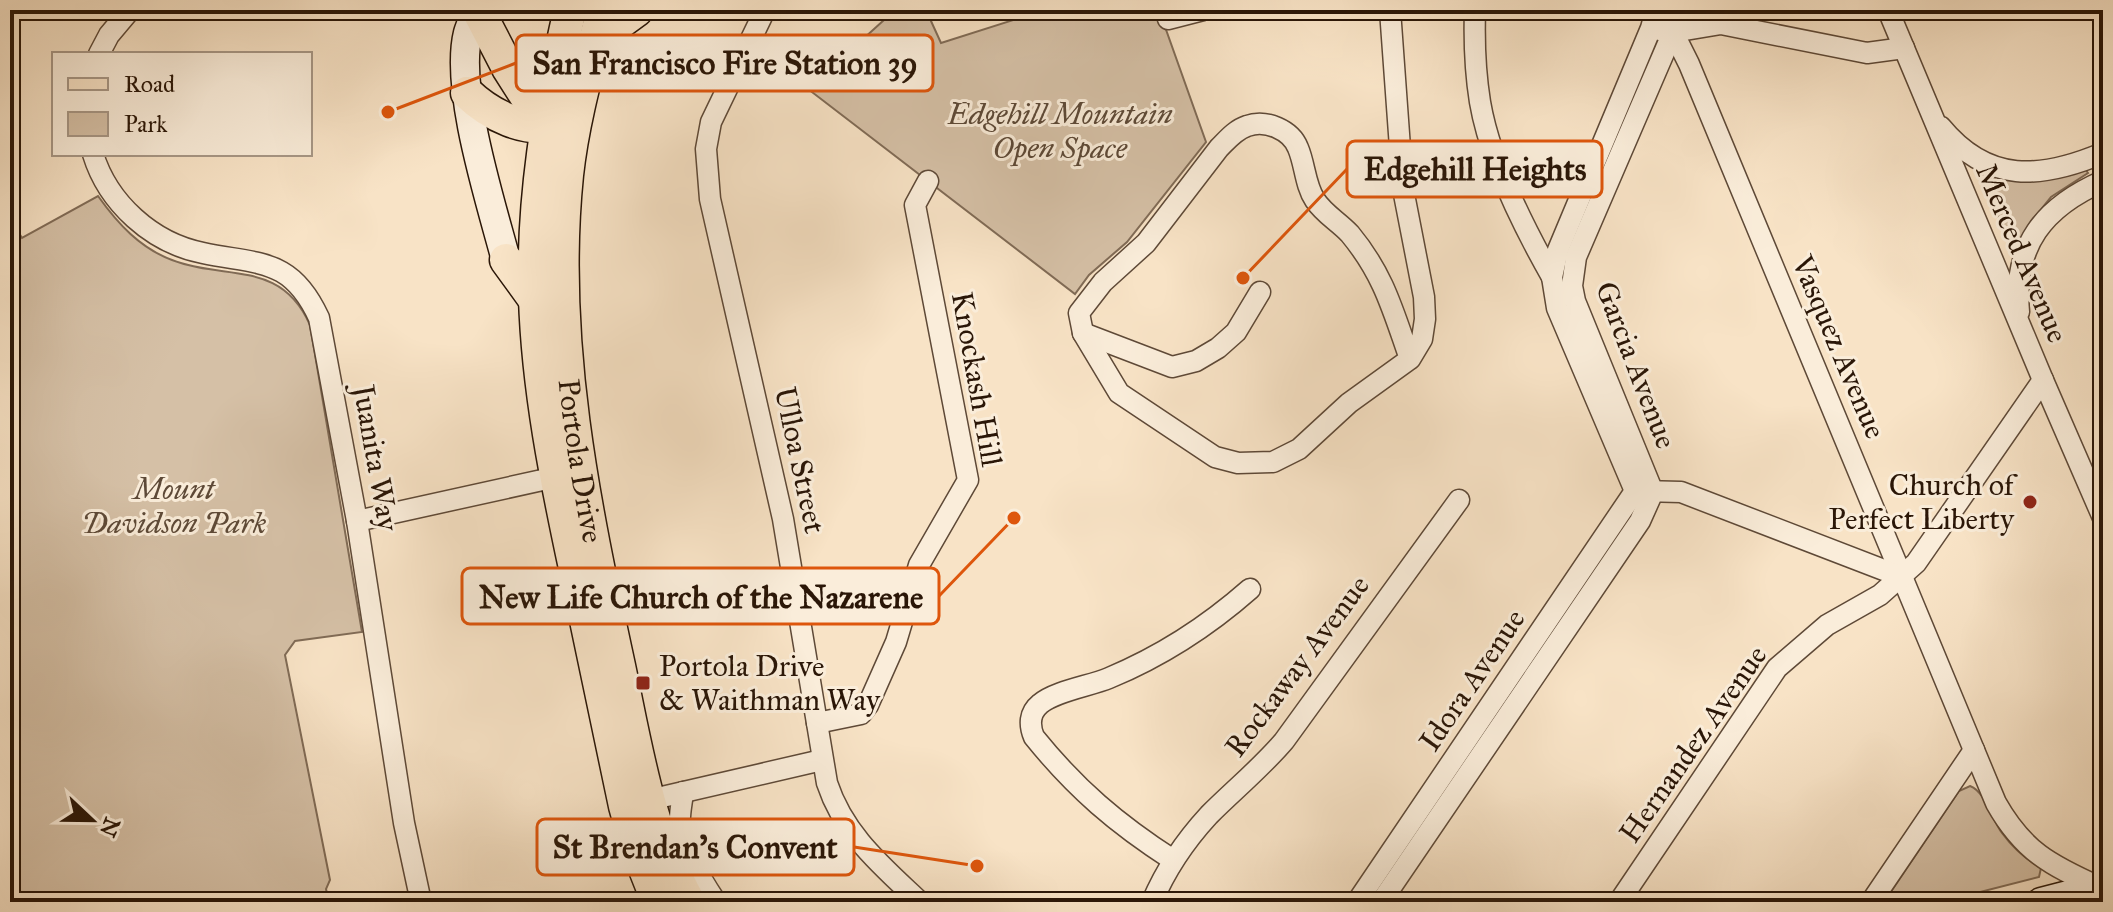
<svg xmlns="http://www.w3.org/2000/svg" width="2113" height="912" font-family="'IM FELL Great Primer',serif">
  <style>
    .green { fill: #d5c0a6; stroke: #806b56; stroke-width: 2 }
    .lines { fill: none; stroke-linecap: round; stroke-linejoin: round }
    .street-casing { stroke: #5e4937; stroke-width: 23 }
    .secondary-casing { stroke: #2a1607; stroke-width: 31 }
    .primary-casing { stroke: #2a1607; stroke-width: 35 }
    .street { stroke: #faedda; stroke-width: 20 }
    .secondary { stroke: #faedda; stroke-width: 28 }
    .primary { stroke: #f8e3c6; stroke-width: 32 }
    .poi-dot { fill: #8f2418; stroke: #faedda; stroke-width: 3 }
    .labels { text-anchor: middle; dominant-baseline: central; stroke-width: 6; stroke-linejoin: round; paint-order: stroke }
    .park-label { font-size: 30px; font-style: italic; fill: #5d4937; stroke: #faedda }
    .street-label { font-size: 30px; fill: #2a1607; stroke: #faedda }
    .poi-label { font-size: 30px; fill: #2a1607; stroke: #faedda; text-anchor: end }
    .leader { fill: none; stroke: #de560c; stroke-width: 3 }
    .callout-dot { fill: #de560c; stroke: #faedda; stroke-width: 3 }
    .callout { fill: #faedda; stroke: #de560c; stroke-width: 3 }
    .callout-label { font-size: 32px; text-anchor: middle; font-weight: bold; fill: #2a1607 }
  </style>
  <rect width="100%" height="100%" fill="#f8e3c6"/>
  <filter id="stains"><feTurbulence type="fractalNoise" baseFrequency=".0025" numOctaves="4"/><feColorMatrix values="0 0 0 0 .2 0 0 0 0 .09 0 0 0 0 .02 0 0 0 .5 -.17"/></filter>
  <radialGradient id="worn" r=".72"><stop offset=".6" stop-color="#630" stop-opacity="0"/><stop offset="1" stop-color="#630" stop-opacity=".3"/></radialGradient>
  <!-- green -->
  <g class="green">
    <path d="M895,10H926L941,43L1045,10H1159L1206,142L1127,242L1089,275L1075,294L808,89Z"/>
    <path d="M1983,168L2085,169L2088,173L2051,197L2034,218L2015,250L2011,247L1980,172Z"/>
    <path d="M98,196C118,224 140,248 172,260C226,281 281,259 310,325L362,632L295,641L285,655L330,880L326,889L329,902H10V218L22,238Z"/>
    <path d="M1970,786C1986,792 1992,820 2002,833C2013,848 2025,859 2041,868L2039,877L1941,902H1884L1959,791Z"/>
  </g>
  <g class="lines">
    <defs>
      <g id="street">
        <path d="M765,10L711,122L706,149L710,199L783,519L827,783C844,835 882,866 920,902"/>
        <path d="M1390,10L1403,189L1424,297L1425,319L1422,339L1410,359L1349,403L1299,449L1273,462L1238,463L1215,457L1119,393L1083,333L1079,313L1103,282L1146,243L1219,148C1227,140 1235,130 1247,126C1266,119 1291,130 1298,148C1305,164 1305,185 1315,200C1324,214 1339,222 1350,234C1384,275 1393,311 1410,359"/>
        <path d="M1475,10C1474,41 1475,71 1480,102C1490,161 1523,226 1552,277"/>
        <path d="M1670,10L1673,32L1689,64L1996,803C2023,851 2050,865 2099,887"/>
        <path d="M1888,10L2043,380L2103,518"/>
        <path d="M1168,19L1203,10"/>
        <path d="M1660,30L1673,32L1721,24L1867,53L1904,48"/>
        <path d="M99,54L109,35L130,10"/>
        <path d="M1941,127C1988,184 2041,179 2103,153"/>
        <path d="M93,154C108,203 152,243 203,253C259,265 291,257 319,318L357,521L404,823L421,902"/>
        <path d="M2019,312C2013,245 2044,207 2103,181"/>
        <path d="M1083,333L1172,367L1196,361L1218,348L1236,332L1260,292"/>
        <path d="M1635,491L1557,308L1552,277L1558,250L1651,28L1653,21L1651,10"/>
        <path d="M1642,491L1681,492L1902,577"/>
        <path d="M357,521L556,477"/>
        <path d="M817,723L861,714L868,705L896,642L919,565L968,480L915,205L928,181"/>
        <path d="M683,792C682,803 679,814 680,825C683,851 702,881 716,902"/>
        <path d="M649,800L822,760"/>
        <path d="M1173,860C1117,824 1076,789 1034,737C1029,725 1029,713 1040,704C1055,691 1090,686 1109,678C1162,656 1208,626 1250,589"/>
        <path d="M1152,902C1166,869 1185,841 1209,815C1234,790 1261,768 1284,741L1459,500"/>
        <path d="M1357,902L1635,491"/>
        <path d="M1381,902L1640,521L1653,492L1575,301L1572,286L1576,257L1673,32"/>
        <path d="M1619,902L1777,668L1827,625L1880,595L1916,563L2043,380"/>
        <path d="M1871,902L1974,750"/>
      </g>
      <g id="secondary">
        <path d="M477,10C474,18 470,26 468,33C454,89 491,203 506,260"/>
        <path d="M2041,902L2103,886"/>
      </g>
      <g id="primary">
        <path d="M478,10L508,68L550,134"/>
        <path d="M570,10C548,105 532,201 535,298C538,390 556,479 575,568C592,647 608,727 625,806L637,849L658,902"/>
        <path id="s1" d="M603,10C589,65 573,119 567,175C550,341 584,504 619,666C636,746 648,829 689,902"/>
        <path d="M593,48L611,29L637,10"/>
        <path d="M467,93C490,115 525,133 558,124"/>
        <path d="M506,260L535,300"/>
      </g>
    </defs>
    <!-- street casing -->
    <use href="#street" class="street-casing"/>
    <!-- secondary casing -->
    <use href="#secondary" class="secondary-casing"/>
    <!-- primary casing -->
    <use href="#primary" class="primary-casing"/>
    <!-- street -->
    <use href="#street" class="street"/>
    <!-- secondary -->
    <use href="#secondary" class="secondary"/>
    <!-- primary -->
    <use href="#primary" class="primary"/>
  </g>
  <!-- markers -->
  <g class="poi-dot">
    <circle cx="2030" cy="502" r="8"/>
    <rect x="635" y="675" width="16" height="16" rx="4"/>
  </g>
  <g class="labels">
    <!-- park labels -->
    <g class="park-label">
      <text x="1060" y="114">Edgehill Mountain<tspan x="1060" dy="34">Open Space</tspan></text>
      <text x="174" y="489">Mount<tspan x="174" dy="34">Davidson Park</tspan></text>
    </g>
    <!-- street labels -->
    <g class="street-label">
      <text transform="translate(2022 253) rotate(67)">Merced Avenue</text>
      <text transform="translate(1839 347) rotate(67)">Vasquez Avenue</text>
      <text transform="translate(1636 365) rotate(69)">Garcia Avenue</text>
      <text transform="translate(977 379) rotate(80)">Knockash Hill</text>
      <text transform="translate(376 458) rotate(80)">Juanita Way</text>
      <text transform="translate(800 460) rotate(78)">Ulloa Street</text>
      <text stroke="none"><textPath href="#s1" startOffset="456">Portola Drive</textPath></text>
      <text transform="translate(1297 666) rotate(-53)">Rockaway Avenue</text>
      <text transform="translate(1472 680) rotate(-56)">Idora Avenue</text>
      <text transform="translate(1693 744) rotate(-55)">Hernandez Avenue</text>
    </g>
    <!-- poi labels -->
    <g class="poi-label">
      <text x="2014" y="485">Church of<tspan x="2014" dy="34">Perfect Liberty</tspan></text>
      <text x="659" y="666" text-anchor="start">Portola Drive<tspan x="659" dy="34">&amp; Waithman Way</tspan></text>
    </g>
  </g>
  <!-- callouts -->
  <path class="leader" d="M388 112L516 63M1243 278L1347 169M1014 518L939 596M977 866L854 847"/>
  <g class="callout-dot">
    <circle cx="388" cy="112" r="8"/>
    <circle cx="1243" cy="278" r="8"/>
    <circle cx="1014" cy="518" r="8"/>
    <circle cx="977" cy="866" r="8"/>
  </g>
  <g class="callout">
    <rect x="516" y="35" width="417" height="56" rx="8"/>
    <rect x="1347" y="141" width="255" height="56" rx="8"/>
    <rect x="462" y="568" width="477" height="56" rx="8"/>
    <rect x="537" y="819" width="317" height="56" rx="8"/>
  </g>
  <g class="callout-label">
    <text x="725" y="74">San Francisco Fire Station 39</text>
    <text x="1475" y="180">Edgehill Heights</text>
    <text x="701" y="608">New Life Church of the Nazarene</text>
    <text x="695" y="858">St Brendan's Convent</text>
  </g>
  <!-- margin -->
  <rect width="2113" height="912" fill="none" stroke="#f8e3c6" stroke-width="40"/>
  <rect x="12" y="12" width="2089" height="888" fill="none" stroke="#2a1607" stroke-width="4"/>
  <rect x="20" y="20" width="2073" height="872" fill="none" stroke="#2a1607" stroke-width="2"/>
  <!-- legend -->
  <rect x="52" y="52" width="260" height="104" fill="#faedda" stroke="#a79786" stroke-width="2"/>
  <rect x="68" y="78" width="40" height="12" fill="#f8e3c6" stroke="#a79786" stroke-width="2"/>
  <text x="124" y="92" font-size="24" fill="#2a1607">Road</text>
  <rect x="68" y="112" width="40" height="24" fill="#d5c0a6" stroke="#a79786" stroke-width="2"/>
  <text x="124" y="132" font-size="24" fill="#2a1607">Park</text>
  <!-- north arrow -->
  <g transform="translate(92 820) rotate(112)" stroke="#faedda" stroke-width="6" paint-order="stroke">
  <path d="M0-6L14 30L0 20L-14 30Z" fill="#2a1607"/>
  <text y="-12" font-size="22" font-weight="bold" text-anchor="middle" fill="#2a1607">N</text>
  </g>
  <rect width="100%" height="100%" filter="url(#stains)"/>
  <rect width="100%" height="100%" fill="url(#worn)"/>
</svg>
